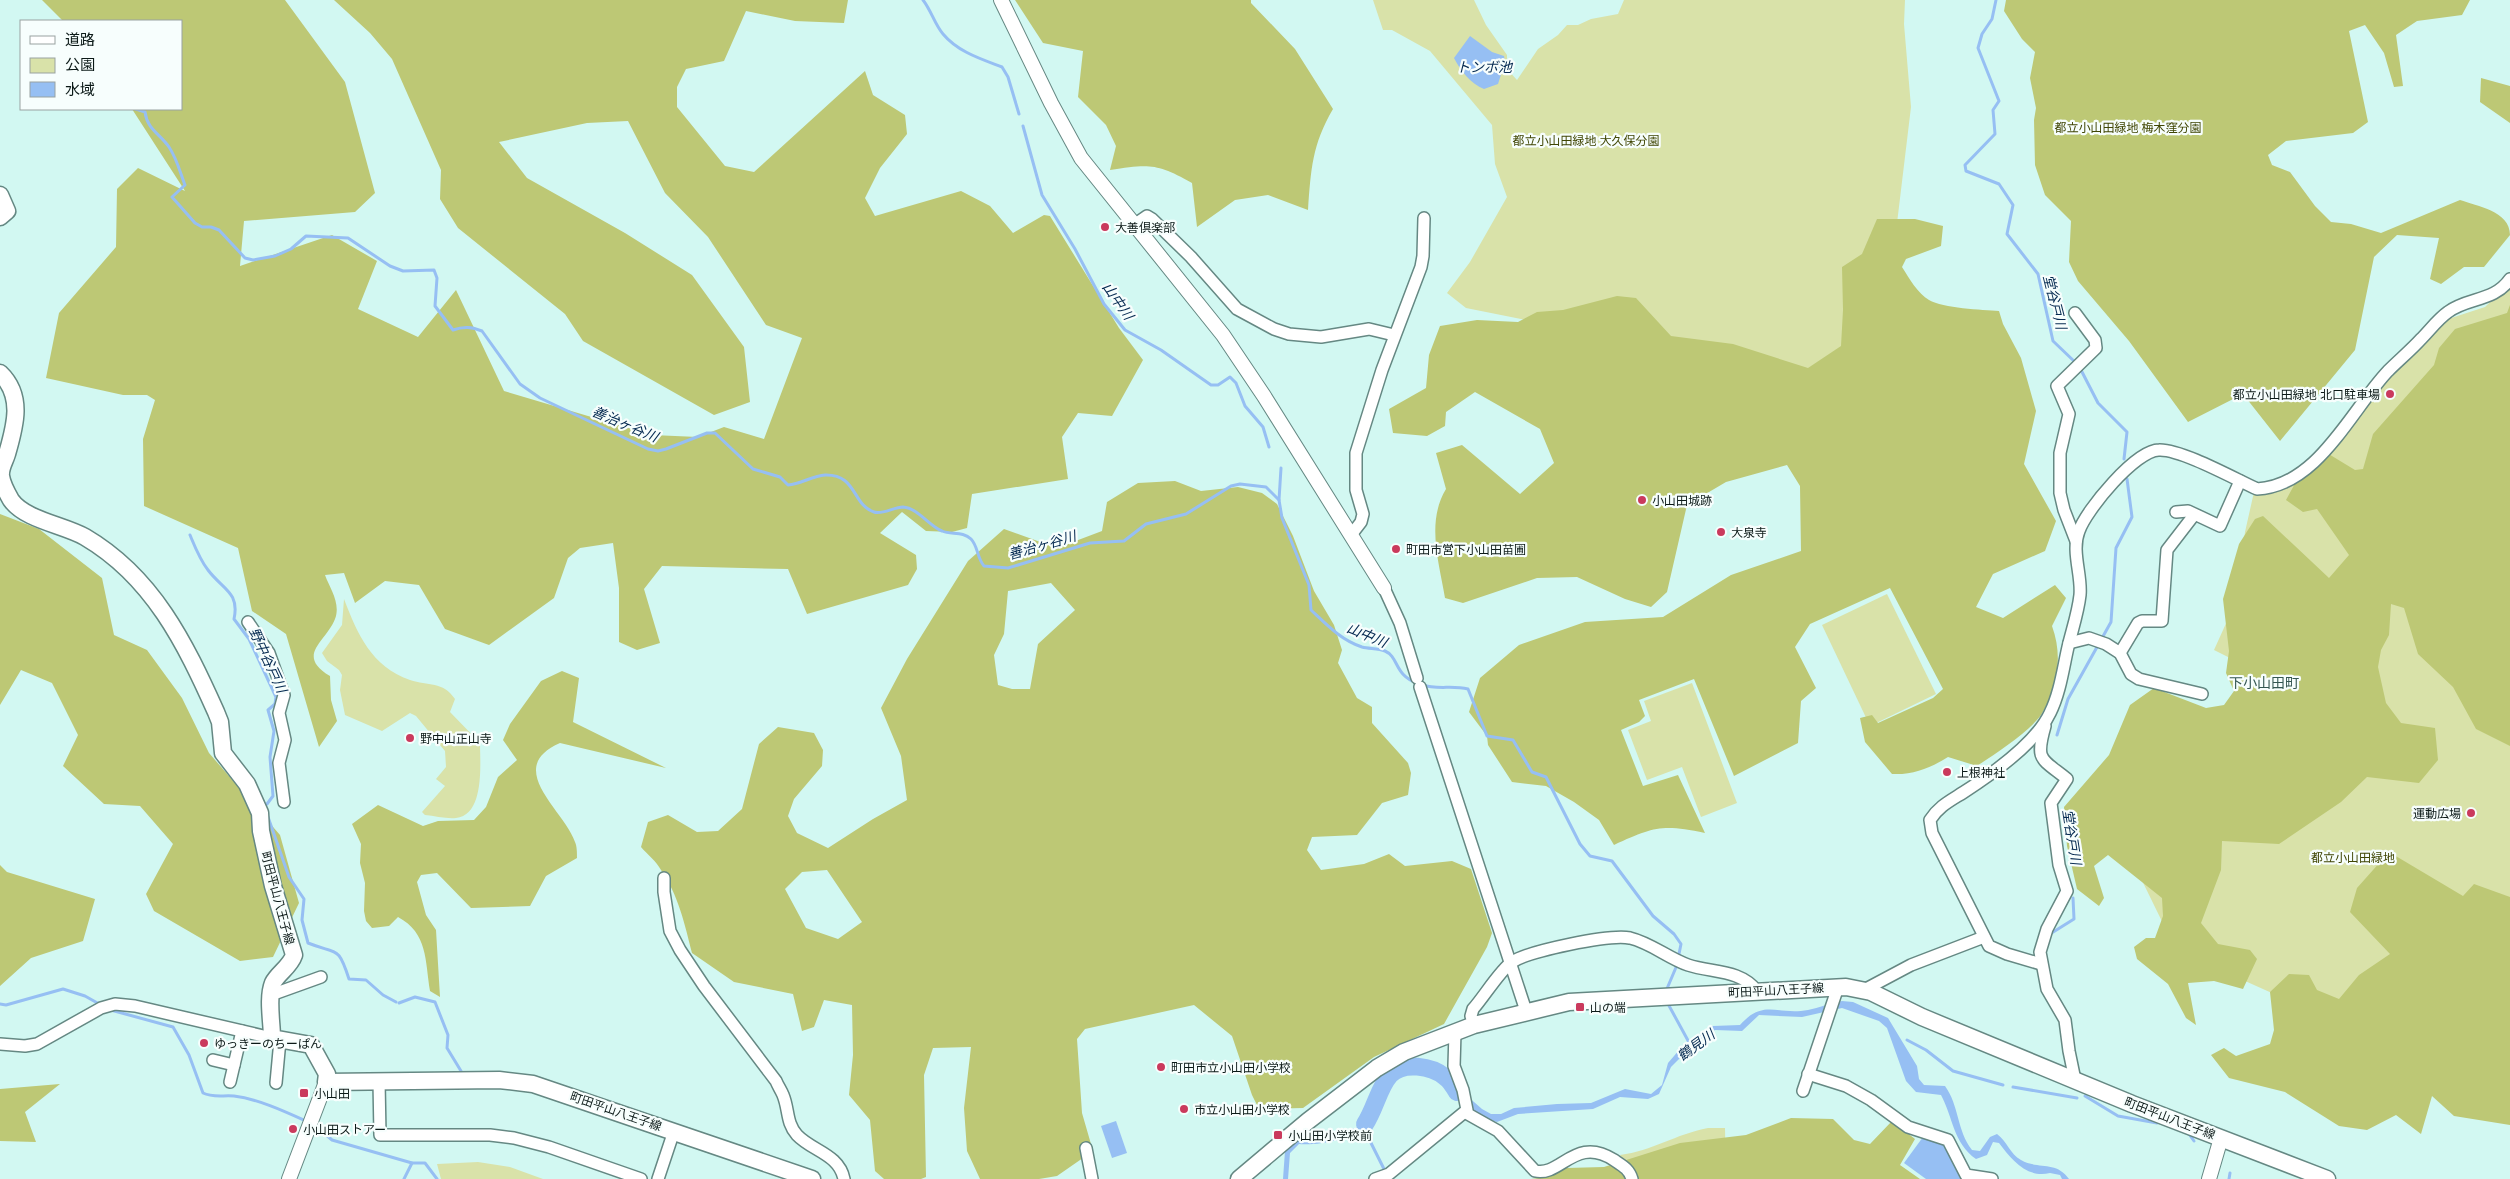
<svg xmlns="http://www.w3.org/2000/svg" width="2510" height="1179" font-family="Montserrat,'Noto Sans JP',sans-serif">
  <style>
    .green { fill: #d9e2a9 }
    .forest { fill: #bdc875; fill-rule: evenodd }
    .water { fill: #96bff3 }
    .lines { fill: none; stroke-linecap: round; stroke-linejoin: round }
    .stream { stroke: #96bff3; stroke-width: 3 }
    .river { stroke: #96bff3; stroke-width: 18 }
    .minor-casing { stroke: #658883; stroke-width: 14 }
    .tertiary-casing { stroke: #658883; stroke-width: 16 }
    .secondary-casing { stroke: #658883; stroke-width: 19 }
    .minor { stroke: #fff; stroke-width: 11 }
    .tertiary { stroke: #fff; stroke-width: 14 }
    .secondary { stroke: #fff; stroke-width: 16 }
    .poi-dot { fill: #ca3a5d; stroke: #f7fefd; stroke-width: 2 }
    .labels { text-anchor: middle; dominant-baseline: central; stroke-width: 4.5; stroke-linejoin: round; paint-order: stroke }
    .park-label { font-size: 12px; fill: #404604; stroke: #f7fefd }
    .poi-label { font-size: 12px; fill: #0b1917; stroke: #f7fefd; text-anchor: start }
    .street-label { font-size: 12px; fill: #0b1917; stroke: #f7fefd }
    .water-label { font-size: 14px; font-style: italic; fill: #042950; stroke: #f7fefd }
    .neighbourhood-label { font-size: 14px; fill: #345651; stroke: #f7fefd }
  </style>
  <rect width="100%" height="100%" fill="#d2f8f2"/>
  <!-- green -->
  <g class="green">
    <path d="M1373,0H1474L1486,25L1507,55V69L1517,80L1538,49L1558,35L1567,25H1578L1591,19L1618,14L1624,0H1905L1904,24L1911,107L1891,273L1834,381L1466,308L1447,293L1470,262L1507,197L1495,164L1492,125L1430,51L1392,30H1383Z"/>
    <path d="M2510,283V1077L2390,1046L2176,950L2105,805L2266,727L2294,690L2214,650L2237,599L2245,532L2254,492H2267L2327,452L2436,323L2485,307Z"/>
    <path d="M1887,594L1936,694L1870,726L1822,625Z"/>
    <path d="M344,599C358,635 371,666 410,680C428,686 443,681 455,699L450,712L480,743C480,763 485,815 456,818C447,819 435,816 425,815L422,812L445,786L436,779L446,767L445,751L416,716L410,713L382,731L345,715L340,690L342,675L339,670L327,661L322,653L342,625Z"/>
    <path d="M1692,683L1737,803L1701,817L1682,767L1647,780L1628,730L1651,721L1644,701Z"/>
    <path d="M1708,1128H1725L1726,1179H1638L1633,1167L1621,1157L1620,1155C1652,1151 1676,1134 1708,1128Z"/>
    <path d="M478,1162L510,1167L543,1179H441L437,1164Z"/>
  </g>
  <!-- forest -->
  <g class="forest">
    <path d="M42,0H285L345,82L375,193L355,212L244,221L240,266L332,235L377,261L358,309L418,337L456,290L504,391L652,435L698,437L724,427L764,439L802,338L766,325L708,237L665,193L628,121L587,123L499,142L527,178L625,233L692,275L744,347L750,402L714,415L583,341L565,314L458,228L440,199L441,170L392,59L370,33L334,0H848L844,23L795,21L746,11L724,61L686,69L677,87V107L725,166L754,172L865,71L873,95L905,115L907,134L880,168L865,198L875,216L961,191L990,206L1013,233L1044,215L1050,216L1119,328L1143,360L1112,416L1078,413L1062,437L1068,479L972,494L967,528L952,532L926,531L902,512L880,533L916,555L917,569L908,585L807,614L788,569L662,566L644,589L660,643L637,650L619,642V588L613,543L580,548L568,558L554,598L489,645L445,629L419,585L385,581L355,603L344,573L325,575C330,589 341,603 335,619C326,642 295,655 330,676L331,700L337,721L319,747L286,634L252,611L238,548L144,506L143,439L155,400L147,395H123L46,378L59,313L116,247L117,189L138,168L185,191L132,109H181V21H63Z"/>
    <path d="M1015,0H1251V3L1295,49L1333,109C1312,145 1311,169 1308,210L1268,195L1235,200L1197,227L1192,183C1157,163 1149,164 1110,170L1116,146L1106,125L1078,97L1083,51L1043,43Z"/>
    <path d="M2006,0H2470L2462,15L2417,21L2396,35L2403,86L2394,87L2384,53L2365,25L2349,31L2368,122L2353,133L2286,141L2268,155L2272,165L2290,172L2315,206L2331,222L2351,224L2381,233L2460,200C2477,206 2510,211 2510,235L2484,267H2464L2441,284L2430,279L2439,238L2397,235L2374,257L2355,350L2280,441L2243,394L2188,422L2129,341L2078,281L2069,262L2071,221L2045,195L2035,165L2034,120L2036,108L2030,78L2035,52L2022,39L2004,11Z"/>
    <path d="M2481,78L2510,86V123L2480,102Z"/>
    <path d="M1877,219H1915L1943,226L1941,246L1906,259L1902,267C1909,278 1918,294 1929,300C1943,308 1982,310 1999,311L2003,324L2021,358L2036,411L2024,464L2056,521L2045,551L1993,574L1976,607L2003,618L2055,585L2066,598L2052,626C2063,656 2058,688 2041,715C2028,733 1996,753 1977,766L1948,757C1930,768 1914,775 1892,774L1865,742L1860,718L1872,715L1878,723L1933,698L1943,689L1890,588L1810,624L1795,647L1816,688L1801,701L1798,743L1734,776L1694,679L1639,700L1645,716L1639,722L1621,730L1643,786L1678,775L1705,833C1662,824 1653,827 1614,845L1599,820L1574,802L1546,786L1512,782L1488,745L1487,736L1469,712L1480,678L1519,645L1585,622L1663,617L1731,575L1801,551L1800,486L1787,465L1726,482L1687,505L1667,592L1651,607L1625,599L1577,577L1537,578L1463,603L1445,598C1439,562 1426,522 1446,489L1436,453L1462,445L1520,494L1554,463L1540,429L1475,392L1446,412L1445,426L1427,436L1393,433L1389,409L1426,388L1429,355L1440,326L1477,320L1518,322L1537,312L1563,310L1617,296L1636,298L1671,336L1733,344L1808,368L1841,346L1843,310L1842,267L1862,254Z"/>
    <path d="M2510,305V746L2476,729L2453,687L2418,654L2404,608L2391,604L2389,635L2381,650L2378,667L2386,703L2401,723L2435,728L2438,760L2419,783L2367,777L2341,802L2279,844L2222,841L2221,870L2201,923L2218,944L2250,950L2257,959L2243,989L2214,981L2188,983L2196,1025L2186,1018L2168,984L2137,959L2134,947L2146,938H2155L2163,916L2162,898L2108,855L2094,866L2104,898L2099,906L2077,889L2067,846L2064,807L2109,755L2130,705L2154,688L2206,708L2224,705L2234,691L2226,673L2229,651L2223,599L2239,544L2255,519L2263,516L2329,578L2349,555L2317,509L2303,512L2286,500L2298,478L2327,453L2355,470L2363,469L2373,434L2434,365L2439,348L2455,329L2507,313Z"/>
    <path d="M1175,481L1201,491L1238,487L1262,493L1277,504L1293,536L1314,591L1334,625L1342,650L1338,663L1357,698L1372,707V723L1408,763L1411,773L1408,795L1382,803L1357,835L1312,837L1307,850L1321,870L1364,864L1389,854L1405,866L1452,861L1471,869L1492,933L1487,947L1444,1024L1374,1057L1303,1108L1259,1109L1252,1095L1232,1036L1194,1005L1085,1029L1077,1039L1082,1113L1093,1151L1057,1176L1039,1179H980L967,1151L964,1108L971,1047L933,1048L924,1075L926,1177L921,1179H884L875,1171L870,1120L849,1095L853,1055L852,1005L824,1000L814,1027L802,1031L793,994L734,982L692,953C685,925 678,894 661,870C656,861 647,854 641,847L648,822L668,815L697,832L718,831L742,809L759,744L778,727L814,733L823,750L822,766L794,799L788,816L797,833L828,848L873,819L907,800L901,756L881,708L907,659L968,561L1004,529L1057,548L1102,531L1107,502L1138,483ZM1051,583L1075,610L1038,644L1030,689H1012L998,685L994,655L1004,634L1008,591ZM827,870L862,922L838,939L806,928L785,889L802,872Z"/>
    <path d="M0,514L39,529L102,578L114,635L147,650L182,698L209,753L280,835L299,903L273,957L240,961L154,911L146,894L173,844L140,806L104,804L63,766L78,735L52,683L21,670L0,705Z"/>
    <path d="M562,671L579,678L573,722L666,768L560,743C503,768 564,810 575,842C577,846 577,853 577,858L546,876L530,906L471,908L437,873L421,875L417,882L426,915L436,930L440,997L430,991C425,961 428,933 398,917L389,926L372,928L366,921L364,911L365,883L360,863L361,844L352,824L378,805L423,826L438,821L474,820L486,807L498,777L517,760L503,740L510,724L541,681Z"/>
    <path d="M2389,852L2463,896L2474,884L2510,897V1125L2454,1116L2432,1096L2421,1134L2396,1115L2367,1130L2339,1126L2285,1092L2229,1078L2211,1055L2224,1048L2236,1056L2270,1044L2274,1030L2270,992L2289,974L2309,975L2317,990L2339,999L2359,975L2390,954L2350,912L2357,888Z"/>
    <path d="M0,865L7,872L95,899L83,941L31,958L0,986Z"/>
    <path d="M60,1084L25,1112L36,1142L0,1141V1089Z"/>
    <path d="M1791,1118L1833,1119L1854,1140L1870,1144L1892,1121L1915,1139L1900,1165L1920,1179H1531L1546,1177L1566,1168L1604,1167L1680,1143L1746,1135Z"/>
  </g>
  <!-- water -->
  <g class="water">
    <path d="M1470,36L1492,52L1504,56L1505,62L1498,84L1484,89C1471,84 1460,70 1454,58Z"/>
    <path d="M1842,1001L1853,1002L1888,1018L1917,1066L1919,1079L1924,1085L1945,1086C1959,1105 1957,1131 1972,1150L1980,1151L1990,1137L1997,1134C2007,1141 2010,1154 2021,1160C2038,1170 2056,1160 2069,1179H2062L2060,1175L2050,1173C2027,1179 2011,1159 1999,1143L1993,1142L1987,1155L1976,1159C1953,1143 1953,1117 1941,1095L1916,1092L1906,1081L1887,1028L1879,1021L1842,1008L1802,1017L1759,1015L1742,1031L1715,1030L1689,1049L1671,1067L1659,1094L1648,1099L1620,1097L1593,1109L1518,1114L1497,1122C1483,1118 1471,1112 1461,1101C1448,1087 1439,1062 1415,1064C1387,1066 1383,1109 1368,1126C1357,1139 1315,1146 1299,1144L1290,1153L1288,1179H1283L1285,1151L1303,1136H1326L1359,1127L1374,1108L1396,1067L1410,1060L1426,1061L1442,1069L1458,1088L1482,1109L1491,1114H1501L1514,1108L1557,1104L1591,1103L1625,1089L1651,1094L1662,1085L1668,1063L1680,1049L1713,1026L1740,1025C1764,998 1778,1016 1808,1010C1819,1008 1830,1003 1842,1001Z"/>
    <path d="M1116,1121L1127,1153L1112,1158L1101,1126Z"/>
    <path d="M1923,1137L1943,1143L1963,1179H1926L1904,1163Z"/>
  </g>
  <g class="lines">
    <!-- stream -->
    <g class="stream">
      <path d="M923,0C931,10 935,25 943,34C958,52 981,59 1002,67L1008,77L1019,114"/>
      <path d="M1996,0L1992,19L1982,34L1978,48L1999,101L1993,110L1995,134L1965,165L1966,171L1999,184L2013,205L2007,234L2038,274L2053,341L2076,363"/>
      <path d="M136,109L145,112C147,129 160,134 169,147C177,159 180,172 185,185L172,197L195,223L202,227H211L219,230L245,258L253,260L275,256L291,249L306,236L348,238L390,266L403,271L434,270L437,278L435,306L453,330C464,326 472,327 482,331L520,384L540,398L648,449L658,451L666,449L707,433H715L753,469L780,477L788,485C801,484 812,476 825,475C857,474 852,505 874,512C882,515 894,507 903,507C918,508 929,526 942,531C951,535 963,531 971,539C978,546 977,558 984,566L1008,568L1090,543L1124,541L1146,524L1186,514L1231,486L1240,484L1266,487L1279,500"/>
      <path d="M1023,126L1042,195L1075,249L1104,304L1125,330L1161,350L1211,385H1218L1230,377L1236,383L1245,406L1263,427L1269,447"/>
      <path d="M2080,368L2098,403L2127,432L2124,459"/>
      <path d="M1281,468L1279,500L1282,518L1309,585L1311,610C1327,625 1341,640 1362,647C1369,649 1378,648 1385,651C1399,657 1394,675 1417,683"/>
      <path d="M190,535C195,547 200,560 208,570C222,589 240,592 234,619L249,639L276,697L275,704L268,710L274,731L270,757L273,796L267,804"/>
      <path d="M1422,685C1438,690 1452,685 1468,689L1487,736L1513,740L1532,772L1546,777L1580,844L1590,856L1612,861L1653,916L1674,934L1681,944L1679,954"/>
      <path d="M2057,735L2068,699L2111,622L2116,548L2132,517L2127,479"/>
      <path d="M268,817L289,877L304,899L302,920L308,943C338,955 338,945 349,979L366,980L383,995L396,1002"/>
      <path d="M2050,934L2074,919L2073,898"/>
      <path d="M1666,991L1677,965"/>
      <path d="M1667,1002L1691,1046"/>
      <path d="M399,1003L415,997L435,1002L448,1035L447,1048L461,1071"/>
      <path d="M0,1004L6,1005L63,989L85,996L101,1005"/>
      <path d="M107,1009L173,1027L189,1055L203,1093C213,1098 223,1095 234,1096C258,1099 284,1111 306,1121"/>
      <path d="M1907,1040L1926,1050L1953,1071L2003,1085"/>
      <path d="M2013,1087L2077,1098"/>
      <path d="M2085,1096L2118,1116L2157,1123"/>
      <path d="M316,1126L332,1140L412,1163H425L437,1179"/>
      <path d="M1363,1127L1385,1171"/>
      <path d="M2189,1134L2194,1141"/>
      <path d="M404,1179L412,1163"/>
      <path d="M2229,1179L2230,1173"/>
    </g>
    <!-- river -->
    <path class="river" d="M1365,1124C1375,1109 1379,1087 1390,1075C1403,1061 1432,1066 1445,1077C1450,1080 1454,1087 1457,1092"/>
    <defs>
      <g id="minor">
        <path d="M1134,225L1147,216L1152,219L1191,257L1237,309L1274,329L1289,334L1321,337L1369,329L1394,335"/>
        <path d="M2075,313L2095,340L2096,348L2057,386L2069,414L2060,453V493L2064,510L2076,541"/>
        <path d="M2176,512L2188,511L2220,526L2240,481"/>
        <path d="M1351,535L1361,522L1363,514L1356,490V453L1382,370L1421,267L1423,256L1424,218"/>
        <path d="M1384,588L1400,623L1417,678"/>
        <path d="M248,622L269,653L284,695L279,713L285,740L279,763L284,802"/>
        <path d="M2069,643L2089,638L2106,644L2120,653L2131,674L2139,679L2202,694"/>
        <path d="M2120,653L2138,623L2142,621H2162L2167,550L2194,515"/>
        <path d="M1420,687L1526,1011"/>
        <path d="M2045,726C2035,761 2041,758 2067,779L2051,803L2059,865L2067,891L2047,929L2040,952L2047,989L2065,1020L2069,1051L2075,1080"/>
        <path d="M664,878V892L670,931L680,950L704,986L776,1081C778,1086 781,1090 783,1095C789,1109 786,1123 797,1135C812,1151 839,1154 844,1179"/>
        <path d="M2041,964L2007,954L1989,946L1932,833L1930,820C1939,806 1950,801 1964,792C1992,774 2036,743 2050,713C2060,693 2063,669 2068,647C2072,630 2078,613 2080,595C2082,575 2071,551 2079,531C2086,510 2136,450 2159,450C2181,449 2235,479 2257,489C2318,486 2351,410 2388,371C2399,360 2411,350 2421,339C2430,330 2438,319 2448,312C2468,297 2494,302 2510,279"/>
        <path d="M1864,990L1911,965L1984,937"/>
        <path d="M271,995L321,977"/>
        <path d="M1474,1025L1471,1016L1473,1009C1483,998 1501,969 1512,962C1529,951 1609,934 1630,938C1651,943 1668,958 1688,965C1712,973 1740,969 1757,991"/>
        <path d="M0,1044L25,1046L37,1044L101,1008L115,1004L135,1006L272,1038"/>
        <path d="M213,1060L234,1065"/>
        <path d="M1808,1074L1846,1086L1871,1100L1908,1127L1948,1140L1966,1175L1992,1179"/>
        <path d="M379,1081L380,1135H490L514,1138L549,1147L641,1179"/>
        <path d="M230,1082L242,1031"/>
        <path d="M276,1083L280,1040"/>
        <path d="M1803,1091L1838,987"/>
        <path d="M1466,1113L1498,1131L1535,1171C1561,1177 1575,1135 1614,1160C1623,1166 1629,1169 1632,1179"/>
        <path d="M1086,1148L1092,1179"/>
        <path d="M658,1179L674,1131"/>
        <path d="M1375,1179L1389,1174L1467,1110L1463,1090L1454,1066L1455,1032"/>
      </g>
      <g id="tertiary">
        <path d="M1001,0L1051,103L1081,158L1223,335L1264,396L1384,588"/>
        <path d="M289,1179L326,1082"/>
        <path d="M2209,1179L2221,1138"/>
      </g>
      <g id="secondary">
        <path d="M0,195L7,211L0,217"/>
        <path d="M0,373C24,396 15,426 7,454C5,461 0,468 1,476C2,484 7,493 11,500C25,520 64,525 85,537C153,577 185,643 216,712L220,722L223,753L247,784L260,813L261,831L273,886L294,955C290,967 278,973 273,983C267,998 272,1022 272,1038L311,1045L327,1074L326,1082L499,1080L533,1084L812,1179"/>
        <path d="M1239,1179L1308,1121L1377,1068L1404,1052L1474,1025L1569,1002L1846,987L1871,992L1922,1017L2132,1104L2327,1179"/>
      </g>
    </defs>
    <!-- minor casing -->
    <use href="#minor" class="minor-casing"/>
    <!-- tertiary casing -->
    <use href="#tertiary" class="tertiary-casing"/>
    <!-- secondary casing -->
    <use href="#secondary" class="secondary-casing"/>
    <!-- minor -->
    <use href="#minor" class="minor"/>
    <!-- tertiary -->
    <use href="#tertiary" class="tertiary"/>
    <!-- secondary -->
    <use href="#secondary" class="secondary"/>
  </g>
  <!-- markers -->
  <g class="poi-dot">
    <circle cx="1105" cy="227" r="5"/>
    <circle cx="2390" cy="394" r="5"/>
    <circle cx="1642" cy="500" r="5"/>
    <circle cx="1721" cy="532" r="5"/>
    <circle cx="1396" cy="549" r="5"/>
    <circle cx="410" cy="738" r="5"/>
    <circle cx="1947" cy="772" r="5"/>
    <circle cx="2471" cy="813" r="5"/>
    <rect x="1575" y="1002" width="10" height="10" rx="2.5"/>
    <circle cx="204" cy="1043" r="5"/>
    <circle cx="1161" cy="1067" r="5"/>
    <rect x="299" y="1088" width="10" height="10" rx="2.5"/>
    <circle cx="1184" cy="1109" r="5"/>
    <circle cx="293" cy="1129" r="5"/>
    <rect x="1273" y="1130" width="10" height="10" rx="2.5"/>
  </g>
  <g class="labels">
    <!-- park labels -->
    <g class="park-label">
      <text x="2128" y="127">都立小山田緑地 梅木窪分園</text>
      <text x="1586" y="140">都立小山田緑地 大久保分園</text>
      <text x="2353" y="857">都立小山田緑地</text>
    </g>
    <!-- poi labels -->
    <g class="poi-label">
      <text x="1115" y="227">大善倶楽部</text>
      <text x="2380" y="394" text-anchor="end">都立小山田緑地 北口駐車場</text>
      <text x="1652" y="500">小山田城跡</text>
      <text x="1731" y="532">大泉寺</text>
      <text x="1406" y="549">町田市営下小山田苗圃</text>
      <text x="420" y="738">野中山正山寺</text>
      <text x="1957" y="772">上根神社</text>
      <text x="2461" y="813" text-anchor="end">運動広場</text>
      <text x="1590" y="1007">山の端</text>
      <text x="214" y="1043">ゆっきーのちーぱん</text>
      <text x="1171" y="1067">町田市立小山田小学校</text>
      <text x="314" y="1093">小山田</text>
      <text x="1194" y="1109">市立小山田小学校</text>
      <text x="303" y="1129">小山田ストアー</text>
      <text x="1288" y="1135">小山田小学校前</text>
    </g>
    <!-- street labels -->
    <g class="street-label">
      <text transform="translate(278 898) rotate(75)">町田平山八王子線</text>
      <text transform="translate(1776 990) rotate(-3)">町田平山八王子線</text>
      <text transform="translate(616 1111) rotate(19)">町田平山八王子線</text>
      <text transform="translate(2170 1118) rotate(21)">町田平山八王子線</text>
    </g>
    <!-- water labels -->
    <g class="water-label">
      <text x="1484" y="67">トンボ池</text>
      <text transform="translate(1118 301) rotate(55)">山中川</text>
      <text transform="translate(2055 302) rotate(76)">堂谷戸川</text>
      <text transform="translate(625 424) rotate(23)">善治ヶ谷川</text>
      <text transform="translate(1042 545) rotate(-16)">善治ヶ谷川</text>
      <text transform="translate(1367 635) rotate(23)">山中川</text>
      <text transform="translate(268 660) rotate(65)">野中谷戸川</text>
      <text transform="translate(2072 837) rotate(81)">堂谷戸川</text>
      <text transform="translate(1696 1045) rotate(-36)">鶴見川</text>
    </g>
    <!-- neighbourhood labels -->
    <g class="neighbourhood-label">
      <text x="2264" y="683">下小山田町</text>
    </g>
  </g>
  <!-- legend -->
  <rect x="20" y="20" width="162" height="90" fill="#f7fefd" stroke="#99a2a1"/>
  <rect x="30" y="36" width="25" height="8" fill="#ffffff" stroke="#99a2a1"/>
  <text x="65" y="45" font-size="15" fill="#0b1917">道路</text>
  <rect x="30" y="58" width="25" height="15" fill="#d9e2a9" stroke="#99a2a1"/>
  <text x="65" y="70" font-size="15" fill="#0b1917">公園</text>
  <rect x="30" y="82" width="25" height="15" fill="#96bff3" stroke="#99a2a1"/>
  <text x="65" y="95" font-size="15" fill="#0b1917">水域</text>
</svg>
